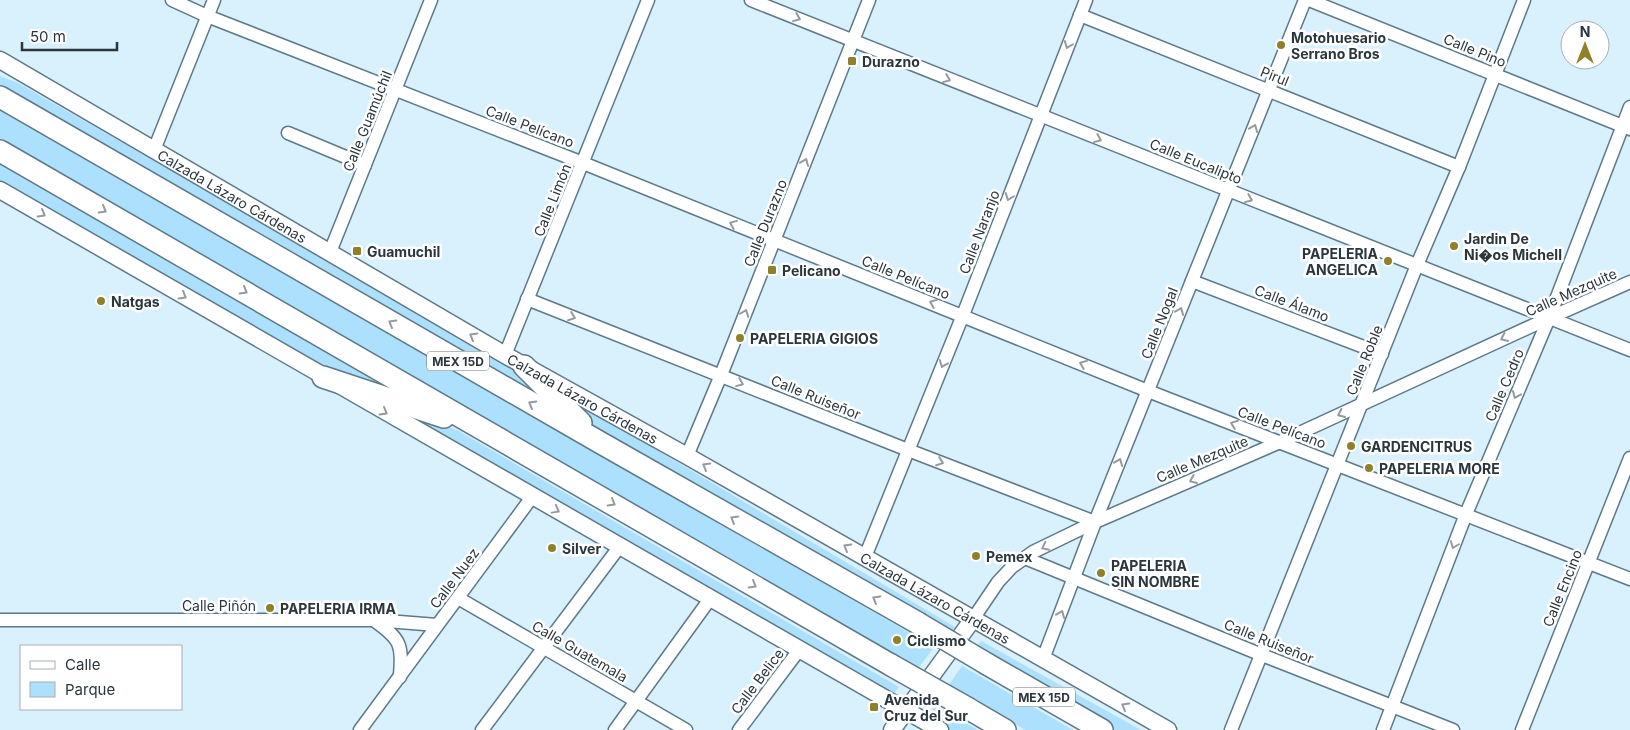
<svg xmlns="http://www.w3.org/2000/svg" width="1630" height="730" font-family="Inter,sans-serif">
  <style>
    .green { fill: #ace0fc }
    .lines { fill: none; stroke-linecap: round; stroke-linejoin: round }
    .street-casing { stroke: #5f7987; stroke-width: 15 }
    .secondary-casing { stroke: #5f7987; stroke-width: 19 }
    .highway-casing { stroke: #5f7987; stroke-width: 24 }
    .street { stroke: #fff; stroke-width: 12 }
    .secondary { stroke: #fff; stroke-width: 16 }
    .highway { stroke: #fff; stroke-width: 21 }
    .highway-bridge-casing { stroke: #5f7987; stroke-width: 24; stroke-linecap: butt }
    .highway-bridge { stroke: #fff; stroke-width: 21 }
    .oneway { stroke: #959a9e }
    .poi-dot { fill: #8e8129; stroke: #fff; stroke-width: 2 }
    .labels { text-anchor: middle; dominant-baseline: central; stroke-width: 5; stroke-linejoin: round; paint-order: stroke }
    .shield { fill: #fff; stroke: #6b7276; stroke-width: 1 }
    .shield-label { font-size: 12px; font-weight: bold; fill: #2b363c }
    .poi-label { font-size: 14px; font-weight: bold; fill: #2b363c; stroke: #fff; text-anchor: start }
    .street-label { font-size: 14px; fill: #2b363c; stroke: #fff }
  </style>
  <rect width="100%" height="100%" fill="#d9f0fd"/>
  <!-- green -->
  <g class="green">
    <path d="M0,76L18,83L519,370L563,417L0,92Z"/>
    <path d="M0,110L934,647L917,670L0,140Z"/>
    <path d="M0,163L417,405L324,371L0,184Z"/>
    <path d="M559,392L955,627L949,634L607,442Z"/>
    <path d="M372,399L457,430L899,687L892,696Z"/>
    <path d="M981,641L1141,730H1114L976,648Z"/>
    <path d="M962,666L1073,730H1025L948,686Z"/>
    <path d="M935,706L978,730H951L929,717Z"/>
  </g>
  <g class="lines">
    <defs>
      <g id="street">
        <path d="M172,0L207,16L583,163L1148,391L1630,579"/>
        <path d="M751,0L1630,350"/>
        <path d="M1309,0L1630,129"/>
        <path d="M1080,15L1459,167"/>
        <path d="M288,133L365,165"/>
        <path d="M154,150L214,0"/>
        <path d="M330,252L431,0"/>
        <path d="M1192,281L1382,354"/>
        <path d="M527,299L908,450L1095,522"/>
        <path d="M505,355L648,0"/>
        <path d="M687,456L721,375L869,0"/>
        <path d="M865,557L963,315L1086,0"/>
        <path d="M1025,558L1262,655L1453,730"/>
        <path d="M458,598L686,730"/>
        <path d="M973,619L998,582L1012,567L1033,552L1095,522L1280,442L1549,318L1630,282"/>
        <path d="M0,620H374L437,625"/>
        <path d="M375,621C402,640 402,645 400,677"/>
        <path d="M1043,659L1095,522L1305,0"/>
        <path d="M360,730L532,497"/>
        <path d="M482,730L620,546"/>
        <path d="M615,730L710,599"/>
        <path d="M739,730L799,650"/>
        <path d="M1231,730L1417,265L1459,167L1524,0"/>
        <path d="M1383,730L1466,514L1549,318L1630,107"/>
        <path d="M1522,730L1630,458"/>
      </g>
      <g id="secondary">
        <path id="s1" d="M0,60L505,355L687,456L1168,730"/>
        <path d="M0,190L940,730"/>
        <path d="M892,730L973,619"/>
      </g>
      <g id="highway">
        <path d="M0,97L601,443L918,623"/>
        <path d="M0,151L891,665"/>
        <path d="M524,366L581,423"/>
        <path d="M323,377L444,417"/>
        <path d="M987,664L1102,730"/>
        <path d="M969,709L1005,730"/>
      </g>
    </defs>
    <!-- street casing -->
    <use href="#street" class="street-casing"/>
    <!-- secondary casing -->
    <use href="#secondary" class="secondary-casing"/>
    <!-- highway casing -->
    <use href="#highway" class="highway-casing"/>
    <!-- street -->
    <use href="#street" class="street"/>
    <!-- secondary -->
    <use href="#secondary" class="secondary"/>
    <!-- highway -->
    <use href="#highway" class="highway"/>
    <defs>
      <g id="highway-bridge">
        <path d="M918,623L987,664"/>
        <path d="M891,665L969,709"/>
      </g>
    </defs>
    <!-- highway-bridge casing -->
    <use href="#highway-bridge" class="highway-bridge-casing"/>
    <!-- highway-bridge -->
    <use href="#highway-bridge" class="highway-bridge"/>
  </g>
  <!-- one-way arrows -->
  <defs><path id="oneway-chevron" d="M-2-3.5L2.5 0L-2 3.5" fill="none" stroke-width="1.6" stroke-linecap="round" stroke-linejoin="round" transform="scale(1.25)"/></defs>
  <g class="oneway">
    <use href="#oneway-chevron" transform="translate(797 18) rotate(22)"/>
    <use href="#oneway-chevron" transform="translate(1068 45) rotate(111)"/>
    <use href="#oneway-chevron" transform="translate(947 79) rotate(22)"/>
    <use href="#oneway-chevron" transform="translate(1254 128) rotate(-68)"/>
    <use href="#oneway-chevron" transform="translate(1098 139) rotate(22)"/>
    <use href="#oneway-chevron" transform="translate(805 162) rotate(-68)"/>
    <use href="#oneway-chevron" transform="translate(1009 197) rotate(111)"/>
    <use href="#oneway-chevron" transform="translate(1249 199) rotate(22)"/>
    <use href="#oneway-chevron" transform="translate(103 210) rotate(30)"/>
    <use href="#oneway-chevron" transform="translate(42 214) rotate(30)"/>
    <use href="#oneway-chevron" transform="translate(733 224) rotate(-158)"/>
    <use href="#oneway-chevron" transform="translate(244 291) rotate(30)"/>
    <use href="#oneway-chevron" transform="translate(183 296) rotate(30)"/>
    <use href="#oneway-chevron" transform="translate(933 303) rotate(-158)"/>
    <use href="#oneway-chevron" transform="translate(1180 311) rotate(-68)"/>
    <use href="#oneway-chevron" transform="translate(745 313) rotate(-69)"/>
    <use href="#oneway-chevron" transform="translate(572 317) rotate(21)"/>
    <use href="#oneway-chevron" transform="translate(392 323) rotate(-150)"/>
    <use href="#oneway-chevron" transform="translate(473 336) rotate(-150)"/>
    <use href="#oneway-chevron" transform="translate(1504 338) rotate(155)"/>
    <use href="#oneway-chevron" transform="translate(943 364) rotate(112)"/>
    <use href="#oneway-chevron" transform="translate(1083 364) rotate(-158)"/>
    <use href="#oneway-chevron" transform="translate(740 383) rotate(22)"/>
    <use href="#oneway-chevron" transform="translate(1516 395) rotate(113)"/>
    <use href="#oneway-chevron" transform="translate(532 404) rotate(-150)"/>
    <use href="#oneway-chevron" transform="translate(384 412) rotate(30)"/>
    <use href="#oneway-chevron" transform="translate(1341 414) rotate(155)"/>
    <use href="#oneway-chevron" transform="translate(1234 424) rotate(-159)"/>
    <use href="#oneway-chevron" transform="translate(940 462) rotate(21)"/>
    <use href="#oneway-chevron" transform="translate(1119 462) rotate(-68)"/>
    <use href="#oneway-chevron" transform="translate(706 466) rotate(-150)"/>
    <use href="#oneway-chevron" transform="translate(1193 480) rotate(157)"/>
    <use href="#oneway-chevron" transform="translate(612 503) rotate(30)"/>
    <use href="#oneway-chevron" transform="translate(556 510) rotate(29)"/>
    <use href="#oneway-chevron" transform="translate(734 519) rotate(-150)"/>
    <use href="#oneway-chevron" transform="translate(1454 545) rotate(111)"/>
    <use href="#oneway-chevron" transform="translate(847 547) rotate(-150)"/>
    <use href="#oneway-chevron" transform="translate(1045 547) rotate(154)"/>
    <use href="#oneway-chevron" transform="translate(753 585) rotate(30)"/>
    <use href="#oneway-chevron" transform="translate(876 599) rotate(-150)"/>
    <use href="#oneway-chevron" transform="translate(1061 614) rotate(-68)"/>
    <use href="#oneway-chevron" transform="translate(1125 706) rotate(-150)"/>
  </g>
  <!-- markers -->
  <g class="poi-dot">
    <circle cx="1281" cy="45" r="5"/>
    <rect x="847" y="56" width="10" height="10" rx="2.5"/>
    <circle cx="1454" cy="246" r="5"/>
    <rect x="352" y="246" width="10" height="10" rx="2.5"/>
    <circle cx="1388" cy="261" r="5"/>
    <rect x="767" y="265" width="10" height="10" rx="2.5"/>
    <circle cx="101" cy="301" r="5"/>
    <circle cx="740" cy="338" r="5"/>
    <circle cx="1351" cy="446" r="5"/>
    <circle cx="1369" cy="468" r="5"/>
    <circle cx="552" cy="548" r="5"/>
    <circle cx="976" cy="556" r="5"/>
    <circle cx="1101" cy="573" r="5"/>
    <circle cx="270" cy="608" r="5"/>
    <circle cx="897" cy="640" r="5"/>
    <rect x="869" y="702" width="10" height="10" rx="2.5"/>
  </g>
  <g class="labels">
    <!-- shield labels -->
    <g class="shield">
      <rect x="427" y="351.5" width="62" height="19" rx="4"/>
      <rect x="1013" y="687.5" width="62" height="19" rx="4"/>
    </g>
    <g class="shield-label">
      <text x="458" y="361">MEX 15D</text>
      <text x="1044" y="697">MEX 15D</text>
    </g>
    <!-- poi labels -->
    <g class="poi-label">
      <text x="1291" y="37">Motohuesario<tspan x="1291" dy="16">Serrano Bros</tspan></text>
      <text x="862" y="61">Durazno</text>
      <text x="1464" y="238">Jardin De<tspan x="1464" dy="16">Ni�os Michell</tspan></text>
      <text x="367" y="251">Guamuchil</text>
      <text x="1378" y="253" text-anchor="end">PAPELERIA<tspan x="1378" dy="16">ANGELICA</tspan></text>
      <text x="782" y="270">Pelicano</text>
      <text x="111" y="301">Natgas</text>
      <text x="750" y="338">PAPELERIA GIGIOS</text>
      <text x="1361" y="446">GARDENCITRUS</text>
      <text x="1379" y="468">PAPELERIA MORE</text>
      <text x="562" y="548">Silver</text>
      <text x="986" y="556">Pemex</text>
      <text x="1111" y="565">PAPELERIA<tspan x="1111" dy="16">SIN NOMBRE</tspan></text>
      <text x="280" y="608">PAPELERIA IRMA</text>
      <text x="907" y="640">Ciclismo</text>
      <text x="884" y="699">Avenida<tspan x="884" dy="16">Cruz del Sur</tspan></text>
    </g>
    <!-- street labels -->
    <g class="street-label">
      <text transform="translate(1475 50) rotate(22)">Calle Pino</text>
      <text transform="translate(1275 76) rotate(22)">Pirul</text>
      <text transform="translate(367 121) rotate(-68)">Calle Guamúchil</text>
      <text transform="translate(530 126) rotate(21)">Calle Pelícano</text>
      <text transform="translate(1196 161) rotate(22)">Calle Eucalipto</text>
      <text stroke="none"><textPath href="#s1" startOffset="269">Calzada Lázaro Cárdenas</textPath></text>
      <text transform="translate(552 200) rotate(-68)">Calle Limón</text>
      <text transform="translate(765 223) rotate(-68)">Calle Durazno</text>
      <text transform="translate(979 232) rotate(-69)">Calle Naranjo</text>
      <text transform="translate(906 277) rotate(22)">Calle Pelícano</text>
      <text transform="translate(1571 292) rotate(-24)">Calle Mezquite</text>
      <text transform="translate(1292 303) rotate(21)">Calle Álamo</text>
      <text transform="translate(1159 323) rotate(-68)">Calle Nogal</text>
      <text transform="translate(1364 360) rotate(-68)">Calle Roble</text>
      <text transform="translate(1504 385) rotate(-67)">Calle Cedro</text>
      <text transform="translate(816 397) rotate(22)">Calle Ruiseñor</text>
      <text stroke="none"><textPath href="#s1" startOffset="674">Calzada Lázaro Cárdenas</textPath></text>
      <text transform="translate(1282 427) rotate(21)">Calle Pelícano</text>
      <text transform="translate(1202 459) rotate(-23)">Calle Mezquite</text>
      <text transform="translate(454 578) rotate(-53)">Calle Nuez</text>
      <text transform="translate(1562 588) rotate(-68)">Calle Encino</text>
      <text stroke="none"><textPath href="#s1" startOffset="1079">Calzada Lázaro Cárdenas</textPath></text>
      <text x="219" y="605">Calle Piñón</text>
      <text transform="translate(1269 641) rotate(22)">Calle Ruiseñor</text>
      <text transform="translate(580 651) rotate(30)">Calle Guatemala</text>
      <text transform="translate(757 681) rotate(-53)">Calle Belice</text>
    </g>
  </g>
  <!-- legend -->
  <rect x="20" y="645" width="162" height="65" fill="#ffffff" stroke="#aaafb1"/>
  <rect x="30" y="661" width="25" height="8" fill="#ffffff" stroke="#aaafb1"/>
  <text x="65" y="670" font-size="15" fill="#2b363c">Calle</text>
  <rect x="30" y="682" width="25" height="15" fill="#ace0fc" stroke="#aaafb1"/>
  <text x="65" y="695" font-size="15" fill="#2b363c">Parque</text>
  <!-- north arrow -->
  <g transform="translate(1585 45)"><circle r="24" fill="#ffffff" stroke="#aaafb1"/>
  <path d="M0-4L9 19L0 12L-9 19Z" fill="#8e8129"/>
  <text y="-8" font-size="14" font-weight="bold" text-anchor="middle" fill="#2b363c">N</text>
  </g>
  <!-- scale -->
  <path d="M22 42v8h95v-8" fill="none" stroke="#2b363c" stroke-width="2.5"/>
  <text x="30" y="42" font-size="15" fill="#2b363c" stroke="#ffffff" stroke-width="4" paint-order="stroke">50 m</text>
</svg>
